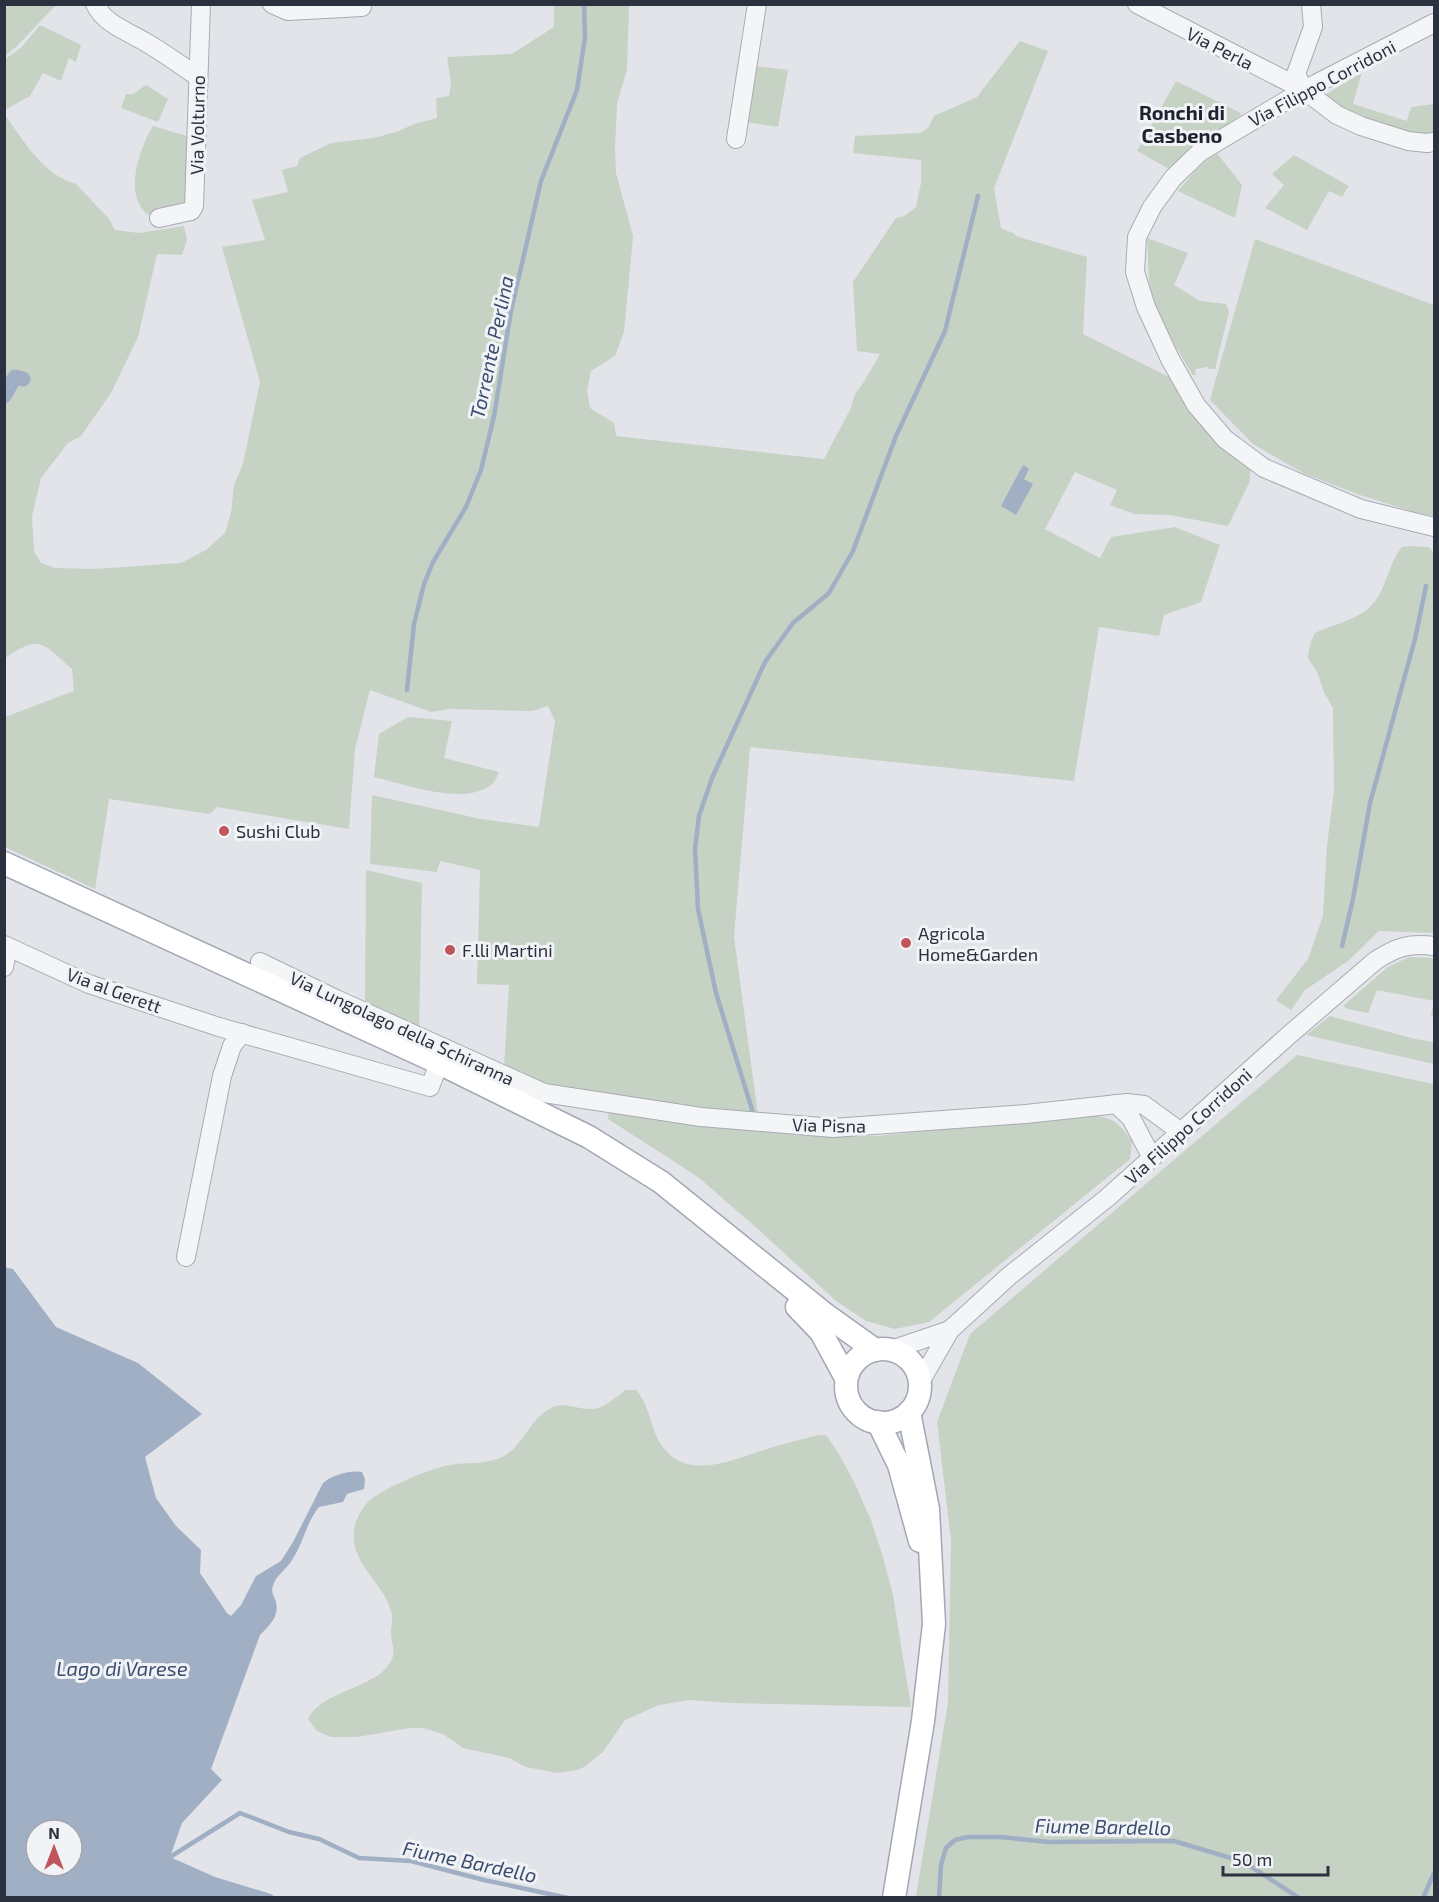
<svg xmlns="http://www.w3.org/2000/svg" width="1439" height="1902" font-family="'Exo 2',sans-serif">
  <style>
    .green { fill: #c6d2c4 }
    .water { fill: #a1afc5; fill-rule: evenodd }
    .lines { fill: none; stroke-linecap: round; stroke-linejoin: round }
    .stream { stroke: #a1afc5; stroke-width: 4.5 }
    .canal { stroke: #a1afc5; stroke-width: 15 }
    .minor-casing { stroke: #a8abb3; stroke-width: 20 }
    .major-casing { stroke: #a2a8b3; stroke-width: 25 }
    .minor { stroke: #f4f5f7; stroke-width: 18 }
    .major { stroke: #fff; stroke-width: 22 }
    .poi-dot { fill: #c0555c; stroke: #f1f3f6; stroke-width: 2 }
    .labels { text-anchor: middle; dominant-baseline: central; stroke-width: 6; stroke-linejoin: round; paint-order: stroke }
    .street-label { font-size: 18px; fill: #2c313f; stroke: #f1f3f6 }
    .poi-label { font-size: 18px; fill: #2c313f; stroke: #f1f3f6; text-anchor: start }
    .neighbourhood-label { font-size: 20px; font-weight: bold; fill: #1e2230; stroke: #f1f3f6 }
    .water-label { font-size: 20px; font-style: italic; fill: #3a4d6e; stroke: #f1f3f6 }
  </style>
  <rect width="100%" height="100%" fill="#e2e4e9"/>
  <!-- green -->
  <g class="green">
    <path d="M10,4L56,5L17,46L5,56V9Z"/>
    <path d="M554,5H629L627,69L617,104L615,150L616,173L633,236L624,332L615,356L591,371L587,390L590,408L614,423L616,436L824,459L851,408L855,394L864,382L880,354L857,351L853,282L896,218L904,216L916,207L921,183V160L853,153L855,136L920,133L928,128L934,116L977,97L1020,41L1048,51L994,188L1001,228L1015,234V236L1087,257L1083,334L1173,379L1213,440L1250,470V481L1228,526L1170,515L1134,514L1110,505L1117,490L1075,472L1045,529L1100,558L1111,537L1175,527L1220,545L1201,602L1164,615L1159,636L1099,627L1074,781L750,747L734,937L758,1115L553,1087L504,1067L509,985L477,984L480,870L440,861L437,872L370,864L372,795L481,819L539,827L555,721L548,706L532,711L449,709L431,712L370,690L355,749L349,829L217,807L210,814L109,799L95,889L5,847V717L74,691L72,669C42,643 41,634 5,658V115C24,141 43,175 76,184L109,219L115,230L139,233L184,226L187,240L182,255L157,254L138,337L111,393L81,436L68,443L41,478L32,516L34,551L41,563L55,568L95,569L181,563L206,550L225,533L231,513L234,485L243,464L260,382L222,247L265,240L252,200L288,192L282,170L297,166L300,158L331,143L374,138L399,131L414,124L437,118L436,98L449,96L451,83L447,57L512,54L554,27Z"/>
    <path d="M40,25L81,45L76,62L69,58L61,81L43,73L30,96L5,110V59L21,48Z"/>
    <path d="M756,66L788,70L778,127L746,122Z"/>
    <path d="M1362,72L1353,104L1407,121L1411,107L1434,104V138L1367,126L1322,97Z"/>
    <path d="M1176,81L1241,113L1240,116L1193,149L1171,170L1137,151Z"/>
    <path d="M146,85L168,99L158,122L121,108L126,94H133Z"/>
    <path d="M153,126L190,137L191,185L184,205L167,214L148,215C123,195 139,149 153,126Z"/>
    <path d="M1216,152L1242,185L1235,218L1178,191L1196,170Z"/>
    <path d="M1294,155L1349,186L1342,197L1329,191L1307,230L1265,208L1284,185L1272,174Z"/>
    <path d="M1147,238L1188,253L1174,285L1200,301L1226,304L1229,312L1215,369H1208V367L1195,369L1196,375H1193C1177,350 1153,310 1149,281C1148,267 1148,252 1147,238Z"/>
    <path d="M1255,239L1434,305V516L1414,512L1357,494L1303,473L1253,444L1210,400Z"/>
    <path d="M1409,546L1429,547L1434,553V933L1379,931L1348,961L1305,990L1291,1010L1276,1000L1308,959L1323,916L1327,845L1334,791L1333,708L1324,692L1317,672L1308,658L1310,644L1315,633C1333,624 1356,621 1371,606C1386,591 1388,564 1402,547Z"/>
    <path d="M408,717L452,721L444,758L499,772C497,776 495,782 492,784C465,807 405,784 374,777L379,734Z"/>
    <path d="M366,870L422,883L419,1029L365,1005Z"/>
    <path d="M1409,957L1434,958V1017L1431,1016L1434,1001L1377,990L1368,1013L1348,1009L1343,1006L1388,967Z"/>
    <path d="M1330,1016L1415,1039L1434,1042V1064L1306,1035Z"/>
    <path d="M1297,1055L1434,1084V1897H916L948,1702L951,1540L937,1422L970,1334Z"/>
    <path d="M609,1110L622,1113L849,1136H878L1087,1114C1112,1118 1117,1120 1132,1141L1130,1159L929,1322L895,1329L866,1321L836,1301L758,1229L698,1177L608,1119Z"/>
    <path d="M626,1390H636C652,1408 650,1435 667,1452C693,1479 734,1459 764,1450C781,1444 800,1440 818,1435H826L839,1454L855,1484L871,1520L883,1557L893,1595L911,1707L730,1703L689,1700L659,1705L625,1720L603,1752L584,1767L577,1770L557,1773L526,1767L509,1758L463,1748L443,1734L423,1728H410L357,1737H331L317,1731L308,1719C322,1689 384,1688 393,1656C395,1649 391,1641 391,1634C391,1628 393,1621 392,1615C386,1583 350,1566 354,1530C355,1520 361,1510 368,1502C381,1489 431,1468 450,1465C468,1462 488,1465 504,1456C524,1445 530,1418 551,1408C564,1401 578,1410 591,1409C605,1409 615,1397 626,1390Z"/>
  </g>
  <!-- water -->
  <g class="water">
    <path d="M1023,465L1029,469L1024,479L1033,484L1016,515L1001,506Z"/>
    <path d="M4,1267L13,1269L56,1327L138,1363L202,1414L145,1457L156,1498L176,1526L201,1550L200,1573L227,1613L231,1616L241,1605L256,1576L281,1561L293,1542L323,1483C332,1475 351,1470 362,1472L365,1479L364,1489L347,1494L343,1502L319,1507C306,1523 304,1542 292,1560C287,1569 275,1576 273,1586C271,1591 273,1595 275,1599C281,1615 270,1625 260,1635L211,1769L222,1780L182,1823L170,1857L215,1877L271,1894L275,1897H5ZM36,1830H72V1866H36Z"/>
  </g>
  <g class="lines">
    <!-- stream -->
    <g class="stream">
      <path d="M407,690L414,624L424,584L433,562L466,507L481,470L494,416L511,311L541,181L577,90L585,37L584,4"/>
      <path d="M1342,946L1353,899L1370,803L1415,639L1426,586"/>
      <path d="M754,1116L716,993L698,909L695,849L699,816L712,778L765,662L793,623L829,593L853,551L896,436L945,331L978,196"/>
      <path d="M170,1857L240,1813L289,1832L319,1839L359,1858L411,1861L484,1880L568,1898"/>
      <path d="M939,1898L941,1865L946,1848L955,1840L968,1837H1000L1049,1842L1174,1841L1244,1862L1299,1898"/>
      <path d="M1423,1898L1434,1873"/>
    </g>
    <!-- canal -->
    <path class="canal" d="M4,396L15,377L23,379"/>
    <defs>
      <g id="minor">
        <path d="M95,4C104,24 129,32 147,43C164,53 181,65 198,77"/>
        <path d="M272,4L288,11L362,7V4"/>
        <path d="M1137,4L1304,90L1337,115L1361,126L1408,141L1427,143L1434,142"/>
        <path d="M1434,23L1304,90L1200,152L1173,178L1152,207L1137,237L1135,272L1146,307L1170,359L1196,405L1225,439L1264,468L1361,509L1434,527"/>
        <path d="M1304,90L1296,74L1313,27L1311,4"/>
        <path d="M736,139L757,4"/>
        <path d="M159,218L191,211L194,206L201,4"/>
        <path d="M4,945L89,984L219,1027L430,1087L439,1063"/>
        <path d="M260,962L336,999L544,1093L701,1117L833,1128L1026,1114L1127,1103L1144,1105L1181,1132"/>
        <path d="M4,967L8,947"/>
        <path d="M1116,1104L1131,1118L1152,1158"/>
        <path d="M186,1257L222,1076L232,1046L242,1033"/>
        <path d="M891,1350L950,1330"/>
        <path d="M919,1384L950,1330L1009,1276L1107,1198L1289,1035L1375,961C1396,947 1409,943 1434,946"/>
      </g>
      <g id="major">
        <path d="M4,863L439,1063L589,1137L661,1182L826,1315L875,1350"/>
        <path d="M797,1307L821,1332L846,1378"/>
        <circle cx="883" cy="1386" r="37"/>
        <path d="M878,1422L899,1465L920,1541"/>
        <path d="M894,1898L923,1721L934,1624L928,1509L909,1412"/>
      </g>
    </defs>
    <!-- minor casing -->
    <use href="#minor" class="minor-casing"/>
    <!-- major casing -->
    <use href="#major" class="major-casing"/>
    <!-- minor -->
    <use href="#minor" class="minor"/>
    <!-- major -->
    <use href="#major" class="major"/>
  </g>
  <!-- markers -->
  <g class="poi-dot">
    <circle cx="224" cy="831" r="6"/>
    <circle cx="906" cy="943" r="6"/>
    <circle cx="450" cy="950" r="6"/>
  </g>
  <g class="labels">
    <!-- street labels -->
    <g class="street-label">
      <text transform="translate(1220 48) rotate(27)">Via Perla</text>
      <text transform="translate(1322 83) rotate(-28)">Via Filippo Corridoni</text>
      <text transform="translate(197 125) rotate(-89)">Via Volturno</text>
      <text transform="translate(114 990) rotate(20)">Via al Gerett</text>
      <text transform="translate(402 1028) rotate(25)">Via Lungolago della Schiranna</text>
      <text transform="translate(829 1125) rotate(1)">Via Pisna</text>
      <text transform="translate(1188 1126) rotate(-42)">Via Filippo Corridoni</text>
    </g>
    <!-- poi labels -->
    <g class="poi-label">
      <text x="236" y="831">Sushi Club</text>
      <text x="918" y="933">Agricola<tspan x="918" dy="21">Home&amp;Garden</tspan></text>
      <text x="462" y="950">F.lli Martini</text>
    </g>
    <!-- neighbourhood labels -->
    <g class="neighbourhood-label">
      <text x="1182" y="112">Ronchi di<tspan x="1182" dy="23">Casbeno</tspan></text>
    </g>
    <!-- water labels -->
    <g class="water-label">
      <text transform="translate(491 347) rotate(-78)">Torrente Perlina</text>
      <text x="122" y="1668">Lago di Varese</text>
      <text transform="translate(1103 1826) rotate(1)">Fiume Bardello</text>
      <text transform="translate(470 1861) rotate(12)">Fiume Bardello</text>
    </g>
  </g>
  <!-- border -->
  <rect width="1439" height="1902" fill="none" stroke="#2c313f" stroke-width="12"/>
  <!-- north arrow -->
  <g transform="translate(54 1848)"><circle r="28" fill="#f1f3f6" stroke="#a2a5ad" stroke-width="1.5"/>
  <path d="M0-4.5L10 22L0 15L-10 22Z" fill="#c0555c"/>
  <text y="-9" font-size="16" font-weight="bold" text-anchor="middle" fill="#2c313f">N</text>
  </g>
  <!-- scale -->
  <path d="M1223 1866v9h105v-9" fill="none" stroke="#2c313f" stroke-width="3"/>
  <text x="1232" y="1866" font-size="18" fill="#2c313f" stroke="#f1f3f6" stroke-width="4.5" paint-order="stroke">50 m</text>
</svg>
